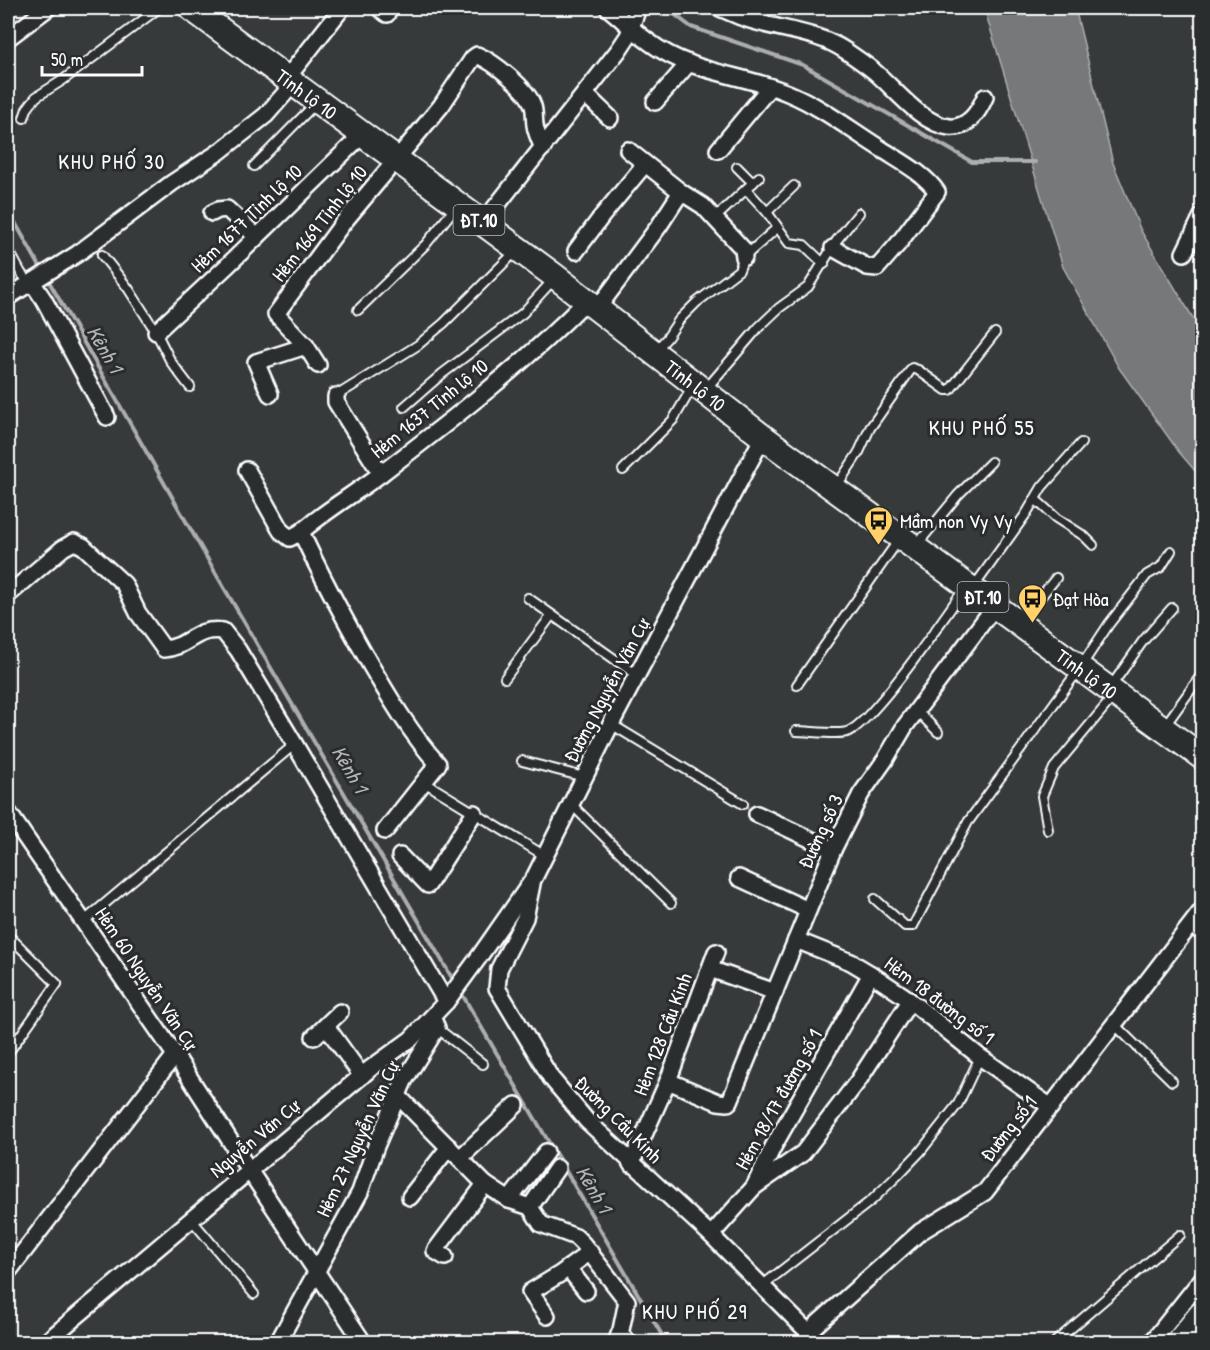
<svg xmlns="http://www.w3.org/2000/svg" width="1210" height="1350" font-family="'Patrick Hand',sans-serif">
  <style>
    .water { fill: #767879; stroke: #adaeaf; stroke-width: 1.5 }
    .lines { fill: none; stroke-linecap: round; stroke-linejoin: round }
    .stream { stroke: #adaeaf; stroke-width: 4 }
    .service-casing { stroke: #fff; stroke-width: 12 }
    .minor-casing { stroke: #fff; stroke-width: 20 }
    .primary-casing { stroke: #fff; stroke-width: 28 }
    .trunk-casing { stroke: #fff; stroke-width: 30 }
    .service { stroke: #2a2d2e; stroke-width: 8 }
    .minor { stroke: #2a2d2e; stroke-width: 15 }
    .primary { stroke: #2a2d2e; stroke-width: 24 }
    .trunk { stroke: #2a2d2e; stroke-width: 26 }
    .labels { text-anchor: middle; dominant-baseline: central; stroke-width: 6; stroke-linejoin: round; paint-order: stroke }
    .shield { fill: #2a2d2e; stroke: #bfc0c0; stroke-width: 1.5 }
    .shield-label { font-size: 18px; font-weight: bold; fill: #fff }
    .street-label { font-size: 20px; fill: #fff; stroke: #2a2d2e }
    .poi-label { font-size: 20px; fill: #fff; stroke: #2a2d2e; text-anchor: start }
    .neighbourhood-label { font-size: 21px; letter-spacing: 1.5px; fill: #fff; stroke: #2a2d2e }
    .water-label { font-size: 21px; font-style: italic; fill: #b4b5b5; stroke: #2a2d2e }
  </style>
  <rect width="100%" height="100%" fill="#373a3b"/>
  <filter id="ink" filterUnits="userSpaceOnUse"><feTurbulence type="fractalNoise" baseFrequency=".0167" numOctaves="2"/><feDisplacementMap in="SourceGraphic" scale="12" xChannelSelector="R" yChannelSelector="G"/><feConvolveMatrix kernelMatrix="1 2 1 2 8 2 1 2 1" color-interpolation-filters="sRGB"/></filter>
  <g filter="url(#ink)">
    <!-- water -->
    <path class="water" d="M984,8H1075L1113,163L1141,231L1202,333V479L1179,452L1119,368L1063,267Z"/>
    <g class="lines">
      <!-- stream -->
      <g class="stream">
        <path d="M666,8L691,27L803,65L972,162H1035"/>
        <path d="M8,210L43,272"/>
        <path d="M47,278L219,579L455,983"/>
        <path d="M459,989L666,1342"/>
      </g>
      <defs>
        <g id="service">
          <path d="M8,10L13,8"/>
          <path d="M24,118L27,109L36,97L63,80L159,8"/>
          <path d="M254,166L315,104"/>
          <path d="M737,167L753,183"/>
          <path d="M794,186L767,212L789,243L804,245L824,264"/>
          <path d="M746,189L767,212"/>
          <path d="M715,218L759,177"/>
          <path d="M8,249L21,273L30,284"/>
          <path d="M102,255L128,288L156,332L171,362L190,387"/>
          <path d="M358,310L426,244L455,208"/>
          <path d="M656,350L667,338L679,320L697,302L739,270L744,257L777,228"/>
          <path d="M706,389L758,328L779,308L808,287L837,240L859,213"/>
          <path d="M336,396L418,345L444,323L515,252"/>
          <path d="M404,407L442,374L523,313L553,280"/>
          <path d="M623,470L673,420L693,386"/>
          <path d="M836,487L859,452L870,428L912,368L918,370L946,390H950L995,333"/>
          <path d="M1035,499L1056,518L1084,536L1093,545"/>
          <path d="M916,546L958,495L991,462"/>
          <path d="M973,588L1026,514L1042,487L1081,443"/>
          <path d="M528,598L637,675"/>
          <path d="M1020,622L1056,578"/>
          <path d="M505,678L551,616"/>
          <path d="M797,685L898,541"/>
          <path d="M1110,688L1143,641L1172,608"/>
          <path d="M917,711L938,732"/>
          <path d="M611,724L743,804"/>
          <path d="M1164,727L1202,674"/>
          <path d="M796,731C808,731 838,735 847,732C871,725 947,614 964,589"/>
          <path d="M522,761L584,777"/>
          <path d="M424,782L545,856"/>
          <path d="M571,804L671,903"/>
          <path d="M1048,830L1042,796L1054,768L1113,697"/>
          <path d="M875,899L905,926H913L968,822L1080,668L1109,624L1147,575L1161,567L1171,551"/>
          <path d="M83,922L295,744"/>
          <path d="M1190,927L1202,938"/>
          <path d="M8,935L57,984L8,1053"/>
          <path d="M1115,1025L1172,1081"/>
          <path d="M437,1028L483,1064"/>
          <path d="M191,1219L254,1294"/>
          <path d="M763,1285L872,1200L897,1176L920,1152L958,1104L980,1057"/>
          <path d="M621,1330L634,1342"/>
          <path d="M1055,1342L1180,1235"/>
        </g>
        <g id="minor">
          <path d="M379,8L387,14"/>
          <path d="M608,8C629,25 646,43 670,55C707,74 750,77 788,93C822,107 851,130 883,150C900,161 925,174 937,192L898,244L877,268L867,267L833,248"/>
          <path d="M720,8C727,11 734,14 741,17C775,30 815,30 846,51C856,58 867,65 876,73C896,90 922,124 949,127C968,129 979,111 985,97"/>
          <path d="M8,38L48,8"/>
          <path d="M287,78L342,8"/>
          <path d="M585,94L610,118"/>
          <path d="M655,102L689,63"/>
          <path d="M628,150L681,192L703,206L743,249L744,257"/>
          <path d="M718,150L770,87"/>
          <path d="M212,213L218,210L227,209L257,237"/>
          <path d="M483,223L618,51L628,36L638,8"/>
          <path d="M576,251L602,216L645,164"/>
          <path d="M1184,253L1202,216"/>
          <path d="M30,284L36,288L44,300L107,417"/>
          <path d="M8,297L77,254L172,183L219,152L266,115L294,83"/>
          <path d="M597,309L659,226L681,192"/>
          <path d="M156,332L227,266L363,134"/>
          <path d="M318,365L306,346L276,314L343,223L441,106L473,58L477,55C494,62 528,89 533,106C535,112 534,119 535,125C536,133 540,141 543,148"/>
          <path d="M270,394L256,362L306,346"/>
          <path d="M336,396V402L381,474"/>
          <path d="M247,470L281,531L290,538L301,532C326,510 356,493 382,473C453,419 524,364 586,301"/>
          <path d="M301,532C322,578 346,622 371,666C391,700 411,734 438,764L385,831"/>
          <path d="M8,595L63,548L74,542L83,546L124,584L138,613L164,649C190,647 194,627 223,631L238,650L291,738L446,1002"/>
          <path d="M8,812L175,1055L249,1170L363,1342"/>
          <path d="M757,814L833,850"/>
          <path d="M400,856L428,885L474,813"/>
          <path d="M739,878L808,910"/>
          <path d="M532,884L525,918L499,969L497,988L551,1078L587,1121L711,1235L818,1342"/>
          <path d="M796,940L851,962L871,974L904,996L980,1057L1051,1107"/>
          <path d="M710,969L775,992"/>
          <path d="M326,1026L362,1076"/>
          <path d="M314,1037L340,1012"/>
          <path d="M668,1081L718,1102L728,1103L730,1101L833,850L861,794L885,760L905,726L995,606"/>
          <path d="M398,1096L485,1184L509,1200L530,1207L541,1224L576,1237L583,1244L627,1301L621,1330L616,1342"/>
          <path d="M461,1157L516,1105"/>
          <path d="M631,1164L668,1081L716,952"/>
          <path d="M754,1187L803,1153L858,1081L910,1001"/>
          <path d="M410,1197L449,1147"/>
          <path d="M509,1200L546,1152"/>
          <path d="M530,1207L557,1168"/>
          <path d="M711,1235L754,1187L773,1147L871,974"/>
          <path d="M445,1257L435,1251L485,1184"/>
          <path d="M568,1268L586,1291"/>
          <path d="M8,1272L175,1055"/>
          <path d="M547,1316L530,1292L560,1274L590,1252"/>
          <path d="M808,1332L920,1232L985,1192L1202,910"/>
          <path d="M46,1342L371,1068L411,1039L446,1002L479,957L534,878L611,724L763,437"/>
          <path d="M278,1342L360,1192L376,1146L404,1081L437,1028L432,1017"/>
          <path d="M1152,1342L1202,1279"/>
        </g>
        <g id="primary">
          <path id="s1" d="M191,8L556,277L763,437L1202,757"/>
        </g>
        <path id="trunk" d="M1180,1342L1202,1315"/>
      </defs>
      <!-- service casing -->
      <use href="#service" class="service-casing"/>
      <!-- minor casing -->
      <use href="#minor" class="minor-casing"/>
      <!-- primary casing -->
      <use href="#primary" class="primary-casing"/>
      <!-- trunk casing -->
      <use href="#trunk" class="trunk-casing"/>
      <!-- service -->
      <use href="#service" class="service"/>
      <!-- minor -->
      <use href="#minor" class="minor"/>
      <!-- primary -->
      <use href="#primary" class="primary"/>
      <!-- trunk -->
      <use href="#trunk" class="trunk"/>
    </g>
  </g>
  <!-- icons -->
  <defs>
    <symbol id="bus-pin" viewBox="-11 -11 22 30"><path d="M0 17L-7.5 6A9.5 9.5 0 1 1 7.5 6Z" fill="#ffd166" stroke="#2a2d2e"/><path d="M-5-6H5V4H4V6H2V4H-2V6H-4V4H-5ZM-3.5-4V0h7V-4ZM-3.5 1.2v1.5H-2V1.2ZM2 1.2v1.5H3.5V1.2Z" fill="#111"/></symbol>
  </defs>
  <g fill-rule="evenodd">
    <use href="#bus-pin" x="862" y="504" width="33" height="45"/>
    <use href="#bus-pin" x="1016" y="582" width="33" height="45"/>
  </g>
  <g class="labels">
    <!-- shield labels -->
    <g class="shield">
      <rect x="453.5" y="205" width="51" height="30" rx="4.5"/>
      <rect x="957.5" y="582" width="51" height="30" rx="4.5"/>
    </g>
    <g class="shield-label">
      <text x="479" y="220">ĐT.10</text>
      <text x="983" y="597">ĐT.10</text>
    </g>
    <!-- street labels -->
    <g class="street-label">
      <text stroke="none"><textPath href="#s1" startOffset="144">Tỉnh lộ 10</textPath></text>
      <text transform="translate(246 218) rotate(-44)">Hẻm 1677 Tỉnh lộ 10</text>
      <text transform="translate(319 223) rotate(-52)">Hẻm 1669 Tỉnh lộ 10</text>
      <text stroke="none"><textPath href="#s1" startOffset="630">Tỉnh lộ 10</textPath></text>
      <text transform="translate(429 408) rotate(-39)">Hẻm 1637 Tỉnh lộ 10</text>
      <text stroke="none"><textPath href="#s1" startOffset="1116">Tỉnh lộ 10</textPath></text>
      <text transform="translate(606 690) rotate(-62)">Đường Nguyễn Văn Cự</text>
      <text transform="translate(820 831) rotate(-65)">Đường số 3</text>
      <text transform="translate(147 978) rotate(56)">Hẻm 60 Nguyễn Văn Cự</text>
      <text transform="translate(940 1000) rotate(37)">Hẻm 18 đường số 1</text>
      <text transform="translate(662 1034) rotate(-69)">Hẻm 128 Cầu Kinh</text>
      <text transform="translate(778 1099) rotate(-61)">Hẻm 18/17 đường số 1</text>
      <text transform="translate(619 1119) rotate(45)">Đường Cầu Kinh</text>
      <text transform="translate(1008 1128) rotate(-52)">Đường số 1</text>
      <text transform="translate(254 1138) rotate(-40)">Nguyễn Văn Cự</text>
      <text transform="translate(357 1139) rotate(-65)">Hẻm 27 Nguyễn Văn Cự</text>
    </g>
    <!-- poi labels -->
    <g class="poi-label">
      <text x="900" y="520">Mầm non Vy Vy</text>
      <text x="1053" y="598">Đạt Hòa</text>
    </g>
    <!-- neighbourhood labels -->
    <g class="neighbourhood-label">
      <text x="112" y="161">KHU PHỐ 30</text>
      <text x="982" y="427">KHU PHỐ 55</text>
      <text x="695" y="1311">KHU PHỐ 29</text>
    </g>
    <!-- water labels -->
    <g class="water-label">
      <text transform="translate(105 349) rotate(60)">Kênh 1</text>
      <text transform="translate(350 769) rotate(60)">Kênh 1</text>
      <text transform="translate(594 1189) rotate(60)">Kênh 1</text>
    </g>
  </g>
  <!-- margin -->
  <rect width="1210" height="1350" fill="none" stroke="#2a2d2e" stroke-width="30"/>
  <rect x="15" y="15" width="1180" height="1320" fill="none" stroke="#fff" stroke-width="2" filter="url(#ink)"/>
  <!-- scale -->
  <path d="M42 66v9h100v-9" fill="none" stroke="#ffffff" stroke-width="3"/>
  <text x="51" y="66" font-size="18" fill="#ffffff" stroke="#2a2d2e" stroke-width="4.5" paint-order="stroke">50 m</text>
</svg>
